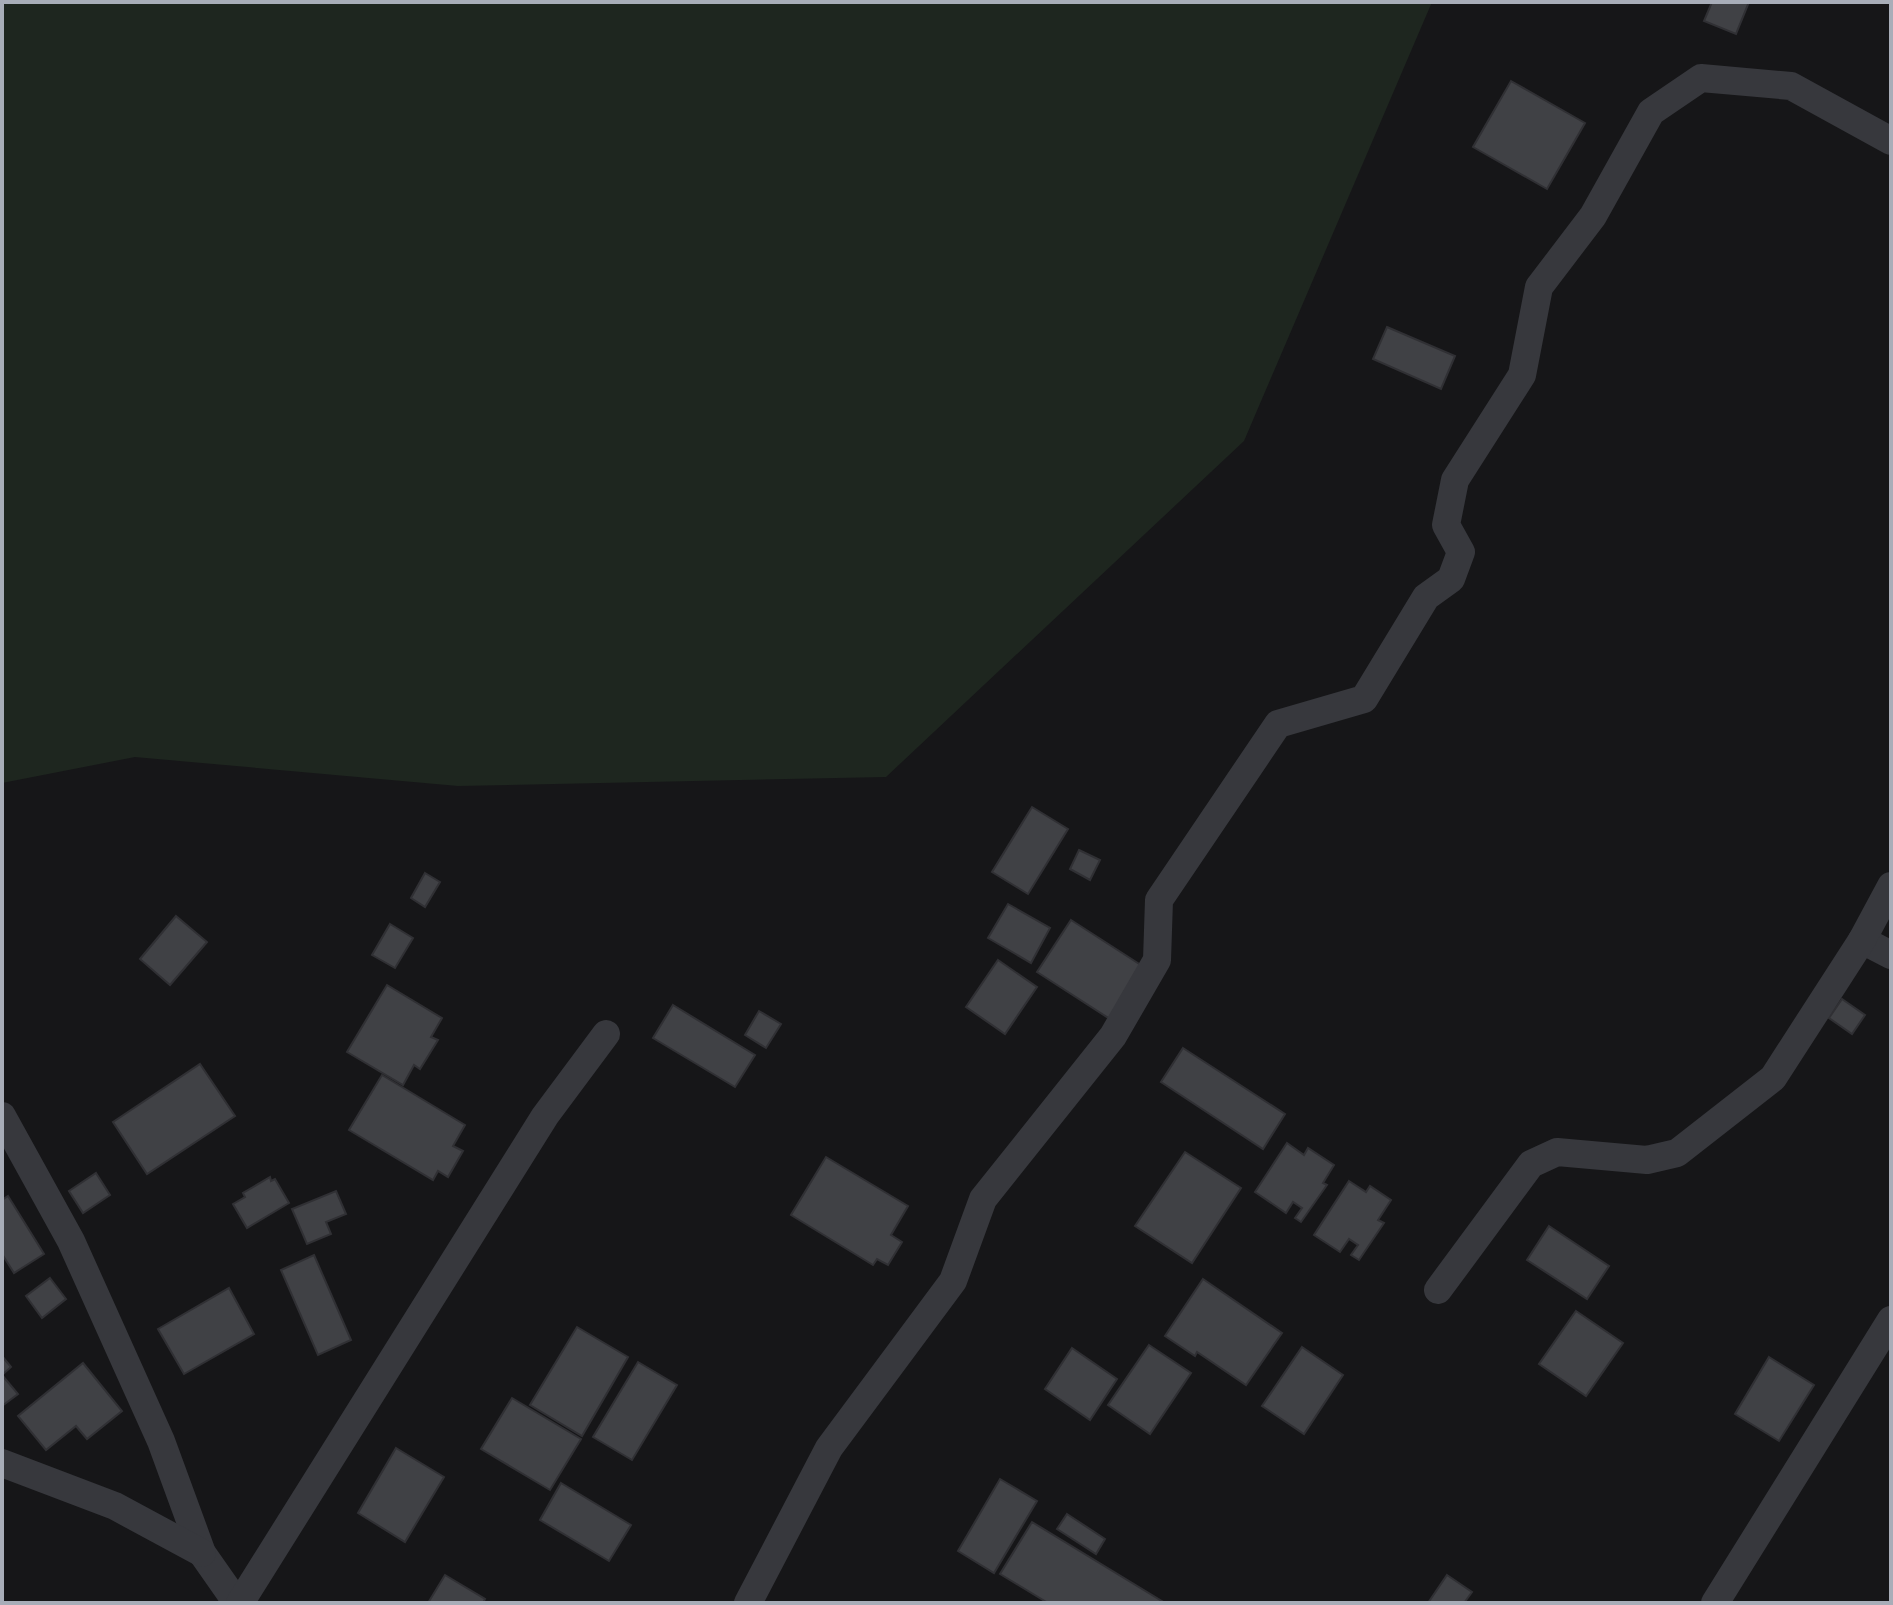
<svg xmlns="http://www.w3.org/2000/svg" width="1893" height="1605" font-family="'Asap Condensed',sans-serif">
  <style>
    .green { fill: #1e261f }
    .building { fill: #404145; stroke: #303034; stroke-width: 2 }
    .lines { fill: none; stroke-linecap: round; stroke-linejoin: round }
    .minor { stroke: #37383d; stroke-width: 28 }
  </style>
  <rect width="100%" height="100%" fill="#161618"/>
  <!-- green -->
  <path class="green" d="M2,2H1432L1244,441L886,777L458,786L135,757L2,783Z"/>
  <!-- building -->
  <g class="building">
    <path d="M1712,2H1749L1736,34L1704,21Z"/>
    <path d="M1511,81L1585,123L1547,189L1473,147Z"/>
    <path d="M1387,327L1455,356L1441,389L1373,359Z"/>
    <path d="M1032,807L1068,829L1028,894L992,872Z"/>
    <path d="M1079,850L1100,860L1090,880L1070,869Z"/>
    <path d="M425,873L440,882L425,907L411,898Z"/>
    <path d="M1008,904L1050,928L1031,963L988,938Z"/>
    <path d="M176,916L207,942L170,985L140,959Z"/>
    <path d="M1071,920L1147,969L1113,1021L1037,972Z"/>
    <path d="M390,924L413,938L395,968L372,955Z"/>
    <path d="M998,960L1037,987L1005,1034L966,1007Z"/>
    <path d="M387,985L442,1018L431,1037L438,1040L420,1069L414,1065L403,1085L347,1052Z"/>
    <path d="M1842,999L1865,1015L1852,1034L1829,1018Z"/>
    <path d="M673,1005L755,1055L735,1087L653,1038Z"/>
    <path d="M759,1011L781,1024L766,1048L745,1035Z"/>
    <path d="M1183,1048L1285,1114L1263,1149L1161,1082Z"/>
    <path d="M200,1064L235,1116L147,1174L113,1122Z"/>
    <path d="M382,1075L465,1125L453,1146L463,1151L448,1177L438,1171L433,1180L349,1130Z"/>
    <path d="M1287,1143L1304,1155L1308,1148L1334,1165L1323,1183L1327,1185L1301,1222L1295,1218L1302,1208L1293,1202L1286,1213L1255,1192Z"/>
    <path d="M1185,1152L1241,1188L1192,1263L1135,1226Z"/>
    <path d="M826,1157L908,1206L891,1235L902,1242L888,1265L877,1259L873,1265L791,1215Z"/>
    <path d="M96,1173L110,1195L83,1213L69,1191Z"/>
    <path d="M270,1177L271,1181L275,1179L289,1203L247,1228L233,1204L245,1197L243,1193Z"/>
    <path d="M1349,1181L1366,1192L1370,1186L1391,1200L1378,1220L1384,1223L1359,1260L1351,1255L1358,1245L1349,1239L1340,1252L1314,1235Z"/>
    <path d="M336,1191L346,1214L326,1222L331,1234L307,1244L292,1209Z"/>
    <path d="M8,1196L44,1254L14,1273L2,1254V1200Z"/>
    <path d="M1549,1226L1609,1266L1587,1299L1527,1260Z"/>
    <path d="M314,1255L351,1340L318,1355L281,1270Z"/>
    <path d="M50,1278L66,1299L42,1318L26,1296Z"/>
    <path d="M1203,1279L1282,1333L1246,1385L1197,1352L1195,1356L1165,1336Z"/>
    <path d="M229,1288L254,1334L184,1374L158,1329Z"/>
    <path d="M1576,1311L1623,1343L1586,1396L1539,1364Z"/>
    <path d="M577,1327L628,1357L582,1436L530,1405Z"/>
    <path d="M1149,1345L1191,1373L1150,1434L1108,1405Z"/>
    <path d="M1302,1347L1343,1375L1304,1434L1262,1406Z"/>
    <path d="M1072,1348L1117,1379L1090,1420L1045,1389Z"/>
    <path d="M2,1356L11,1367L2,1375L18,1394L2,1406Z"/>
    <path d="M1769,1357L1814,1385L1779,1441L1735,1414Z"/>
    <path d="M638,1362L677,1385L632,1460L593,1437Z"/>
    <path d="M83,1363L122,1411L87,1439L76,1426L46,1450L18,1416Z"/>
    <path d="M512,1398L581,1439L550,1490L481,1449Z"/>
    <path d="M396,1448L444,1477L405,1542L358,1513Z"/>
    <path d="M1000,1479L1037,1501L994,1573L958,1551Z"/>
    <path d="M561,1483L631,1525L609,1561L540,1520Z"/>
    <path d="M1067,1514L1105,1539L1096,1554L1057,1529Z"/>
    <path d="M1032,1522L1165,1603H1048L1000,1574Z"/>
    <path d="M445,1575L485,1599L483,1603H428Z"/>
    <path d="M1447,1575L1472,1592L1464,1603H1428Z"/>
  </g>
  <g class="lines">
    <!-- minor -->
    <g class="minor">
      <path d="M1862,940L1891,955"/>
      <path d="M2,1116L71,1241L161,1441L202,1553L237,1603"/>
      <path d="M1438,1290L1531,1164L1557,1152L1647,1160L1677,1153L1773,1078L1862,940L1891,886"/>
      <path d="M2,1463L115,1506L202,1553"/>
      <path d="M240,1603L545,1116L606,1034"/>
      <path d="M748,1603L829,1448L953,1281L983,1199L1113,1036L1157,960L1159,900L1278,724L1364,699L1426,597L1451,579L1461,552L1446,525L1455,480L1522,375L1539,287L1593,216L1651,112L1701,78L1791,86L1891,141"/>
      <path d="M1715,1603L1891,1320"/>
    </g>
  </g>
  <!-- border -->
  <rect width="1893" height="1605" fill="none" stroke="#a8adb8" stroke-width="8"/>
</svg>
